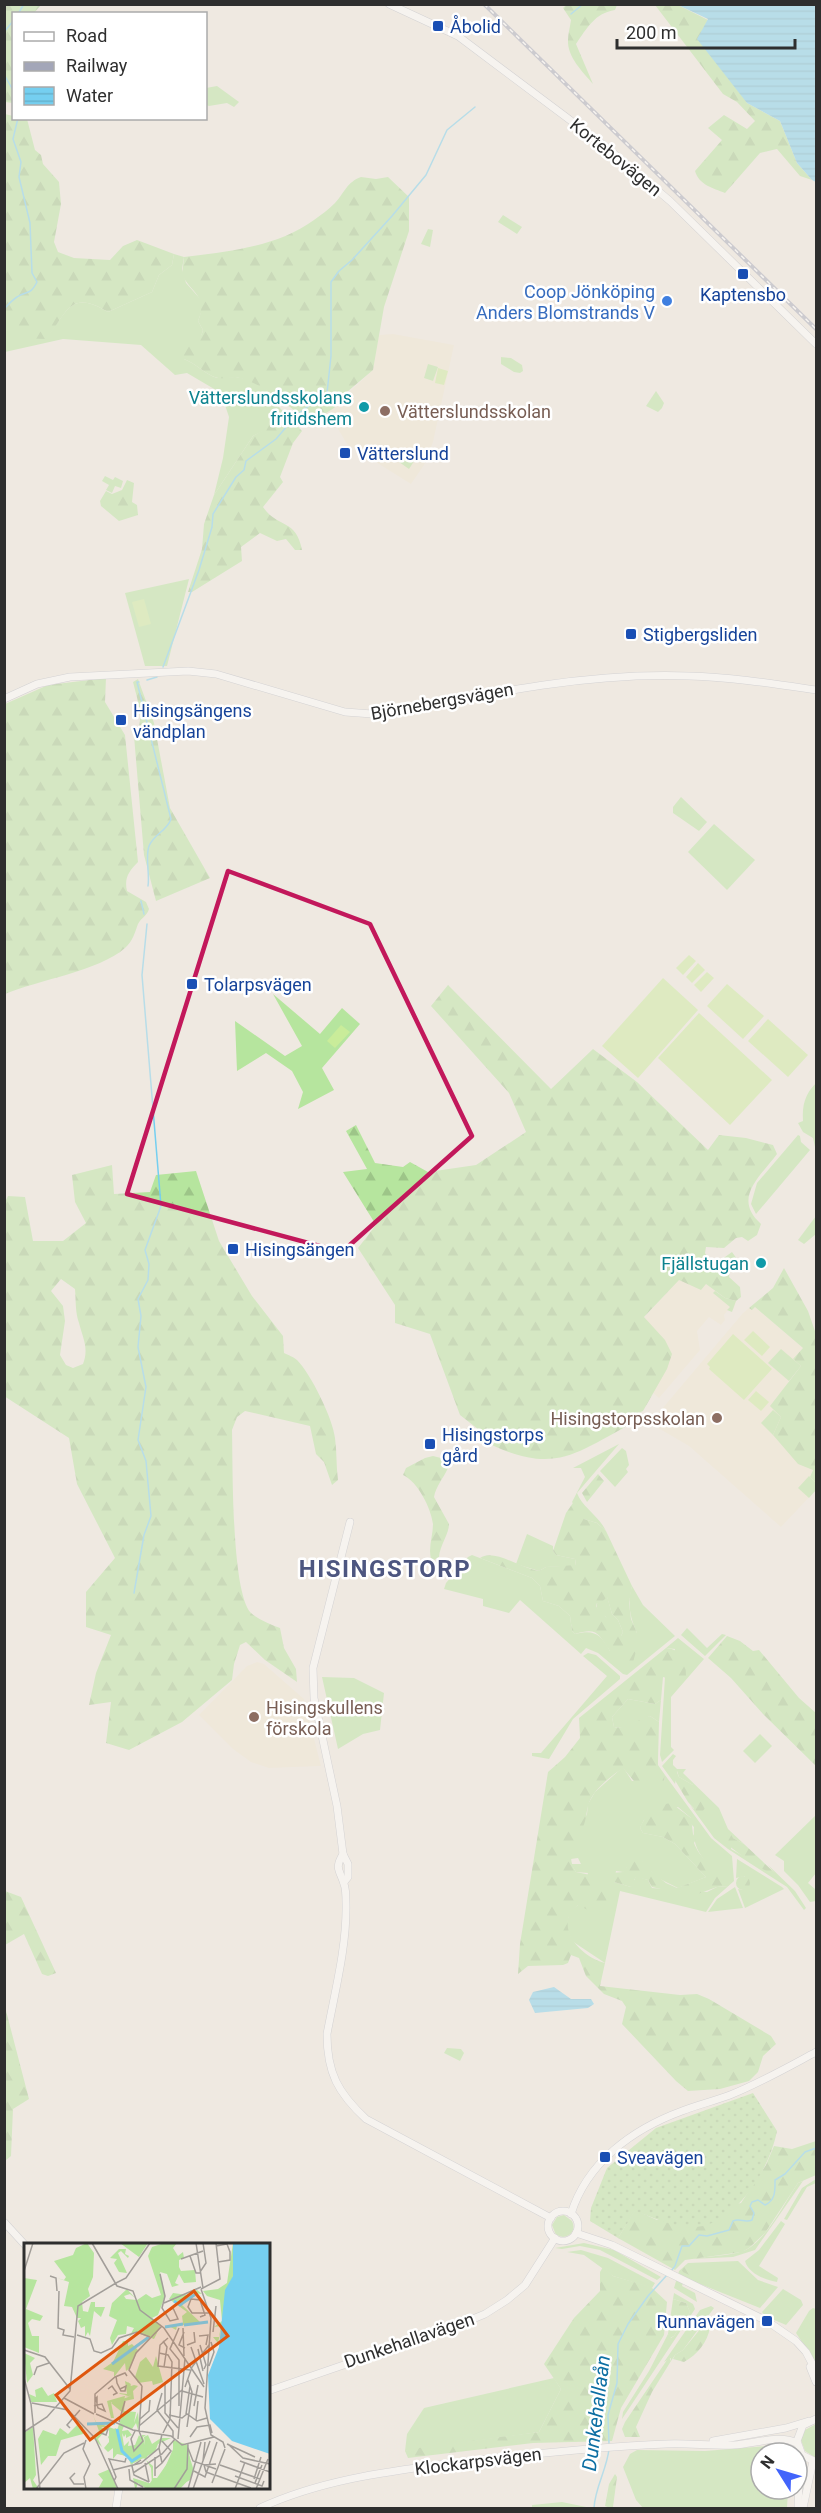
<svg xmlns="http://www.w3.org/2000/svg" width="821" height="2513" font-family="Roboto,sans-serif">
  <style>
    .education { fill: #f0e6d1 }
    .grass { fill: #b6e59e; fill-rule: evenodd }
    .forest { fill: url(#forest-firs); fill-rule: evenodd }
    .garden { fill: url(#garden-dots) }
    .pitch { fill: #c9ec9a }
    .water { fill: url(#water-rules) }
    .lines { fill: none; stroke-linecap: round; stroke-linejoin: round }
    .stream { stroke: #75cff0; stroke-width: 1.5 }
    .secondary-casing { stroke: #b4b7c1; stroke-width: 8 }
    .secondary { stroke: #fff; stroke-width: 7 }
    .rail-casing { stroke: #a3a6b8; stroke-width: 4 }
    .rail { stroke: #fff; stroke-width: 1.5; stroke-dasharray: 4.5; stroke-linecap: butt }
    .marked { fill: none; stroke: #c2185b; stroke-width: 4.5; stroke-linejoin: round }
    .transit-dot { fill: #1a4fb4; stroke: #fff; stroke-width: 2 }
    .shop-dot { fill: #3f7fe0; stroke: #fff; stroke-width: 2 }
    .culture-dot { fill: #0f9aa8; stroke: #fff; stroke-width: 2 }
    .education-dot { fill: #8d6e63; stroke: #fff; stroke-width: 2 }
    .labels { text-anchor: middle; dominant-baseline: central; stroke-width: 5; stroke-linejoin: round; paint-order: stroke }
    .transit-label { font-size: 18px; fill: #164399; stroke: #fff; text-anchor: start }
    .street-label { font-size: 18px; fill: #2e2e2e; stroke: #fff }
    .shop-label { font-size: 18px; fill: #366cbe; stroke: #fff; text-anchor: end }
    .culture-label { font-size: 18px; fill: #0d838f; stroke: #fff; text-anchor: end }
    .education-label { font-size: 18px; fill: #785e54; stroke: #fff; text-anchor: start }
    .water-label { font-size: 20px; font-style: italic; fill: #0d6fa3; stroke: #fff }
    .district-label { font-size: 24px; font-weight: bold; letter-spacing: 1.5px; fill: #4d5680; stroke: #fff }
    .inset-river { fill: none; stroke: #75cff0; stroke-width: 3 }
    .inset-road { fill: none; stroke: #a29e99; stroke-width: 1.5 }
    .view { fill: #df570e; fill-opacity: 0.15; stroke: #df570e; stroke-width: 3 }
    .inset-edge { fill: none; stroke: #2e2e2e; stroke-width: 3 }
  </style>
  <defs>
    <pattern id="forest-firs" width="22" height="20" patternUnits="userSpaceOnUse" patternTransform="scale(1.5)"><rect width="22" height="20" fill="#b6e59e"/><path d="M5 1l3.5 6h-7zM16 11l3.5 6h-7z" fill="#9dc588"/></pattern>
    <pattern id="garden-dots" width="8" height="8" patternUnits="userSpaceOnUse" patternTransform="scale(1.5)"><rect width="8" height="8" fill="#b6e59e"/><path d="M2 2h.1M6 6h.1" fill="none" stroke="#9dc588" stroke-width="1.8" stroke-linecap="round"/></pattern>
    <pattern id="water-rules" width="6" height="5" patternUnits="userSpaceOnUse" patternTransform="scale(1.5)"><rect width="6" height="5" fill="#75cff0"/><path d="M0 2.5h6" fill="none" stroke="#66b2ce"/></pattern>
  </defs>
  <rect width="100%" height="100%" fill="#efe9e1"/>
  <!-- education -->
  <g class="education">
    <path d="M393,334L454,345L433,442L424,465L411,484L347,444L334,422L326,414L373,370L379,335Z"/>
    <path d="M679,1279L691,1284H706L725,1298L736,1301L734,1309L727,1311L724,1315L725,1320L721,1325L709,1317L697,1331L700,1350L659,1398L652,1392L655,1386L644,1318Z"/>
    <path d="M755,1307L803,1348L801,1366L788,1382L781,1417L813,1470L810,1477L816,1483V1490L781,1527L689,1446L653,1425L656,1416L743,1313L749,1308L752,1310Z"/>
    <path d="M257,1662L264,1664L304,1699L321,1766L269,1768L251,1762L233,1749L199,1715L247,1666Z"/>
  </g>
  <!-- grass -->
  <g class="grass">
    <path d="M217,86L239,102L234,107L227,103L209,106L206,105V88Z"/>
    <path d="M503,215L522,227L517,234L498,222Z"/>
    <path d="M428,229L433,230L430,247L421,244Z"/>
    <path d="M174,254L184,257L182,269L186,283L202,301V310L198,321L203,330L200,340L184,359C196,364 202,371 212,376C220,380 226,377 235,377C252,378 268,390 281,400L265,430L253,436L214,495L223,458L229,417L221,393L187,373L175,375L141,345L63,339L5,352L4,330L46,338C67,314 69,288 108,312L152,292L159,275L172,265Z"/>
    <path d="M501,357L511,358L522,365L523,371L520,373L514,372L501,364Z"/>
    <path d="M428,364L438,367L433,381L424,378Z"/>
    <path d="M656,391L664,403L662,408L658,412L646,406Z"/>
    <path d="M406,451L416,458L409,469L399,462Z"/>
    <path d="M105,476L113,480L115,477L123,481L121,488L115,486L112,493L106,490L109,485L102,481Z"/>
    <path d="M189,579L167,666H145L125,593Z"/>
    <path d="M681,797L707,822L699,831L673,813V807Z"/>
    <path d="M714,824L755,860L727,890L688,852Z"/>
    <path d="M273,994L320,1034L342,1008L360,1024L322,1068L334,1090L298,1109L303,1092L292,1071L266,1053L237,1071L235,1021L285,1056L302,1046Z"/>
    <path d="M816,1083V1144L815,1147L813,1138L803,1132L798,1123L803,1121C802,1105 805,1094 816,1083Z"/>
    <path d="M798,1135L800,1136L801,1142L810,1150L756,1214L751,1204L757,1183Z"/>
    <path d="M816,1216V1234L804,1244L798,1240Z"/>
    <path d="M715,1291L725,1298L736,1301L732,1312L727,1310L730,1307L713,1293Z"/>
    <path d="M781,1349L801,1366L789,1381L768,1363Z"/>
    <path d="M773,1410L781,1417L773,1435L761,1423Z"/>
    <path d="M619,1444L577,1493C582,1507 599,1516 606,1531L597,1523L584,1519L572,1502L585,1477L581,1468H573Z"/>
    <path d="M622,1448L626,1451L629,1465L626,1469L628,1472L615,1487L600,1471Z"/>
    <path d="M809,1476L816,1483V1490L809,1498L798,1488Z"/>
    <path d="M527,1534L553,1546V1551L556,1555L575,1559L576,1566L546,1567L539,1571L516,1564Z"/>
    <path d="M472,1555L532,1578L540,1586L543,1601L559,1606L570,1616L572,1631L575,1634C594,1629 601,1634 610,1651L637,1633C630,1618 627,1603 632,1586L643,1605L675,1636L627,1675L623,1674L598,1653L586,1648L581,1654L520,1600L509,1613L483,1606V1599L444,1589L446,1583L468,1557Z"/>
    <path d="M607,1596L612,1614L618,1620L623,1632L621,1636H609L606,1617C601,1614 595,1610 597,1603L599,1605Z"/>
    <path d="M687,1628L707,1648L722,1634L726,1635L705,1656L681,1635Z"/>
    <path d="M678,1638L704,1659L671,1697V1747L674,1750L662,1762L660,1755L665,1677H669L675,1649L666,1648Z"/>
    <path d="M588,1653L596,1655L620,1676V1679L573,1719L549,1759L532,1756V1753H541L607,1676L583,1656Z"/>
    <path d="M322,1677L354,1678L384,1693L380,1730L363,1734L338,1749Z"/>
    <path d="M628,1699L655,1704L661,1700L659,1722L650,1716L627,1727H614L612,1717Z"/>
    <path d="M760,1734L772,1746L755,1763L743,1751Z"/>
    <path d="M673,1754L676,1756L673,1760V1765L677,1769H686L683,1773L719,1808L728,1829L744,1844L733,1838L731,1849L776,1875L768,1865L795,1891L806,1908L804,1910L787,1887L728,1849L714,1838L690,1805L694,1809L693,1785L679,1777L677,1771L675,1784L688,1802L662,1766Z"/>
    <path d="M623,1767L632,1781L664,1782L665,1775L711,1838L732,1856L734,1881L715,1898L706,1912L620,1891L605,1963L572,1941L566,1926L570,1911L578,1905L588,1873L576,1872L571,1864H581L578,1858L571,1859V1847L587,1814L588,1804L595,1792ZM678,1807L691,1818V1824L694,1827C691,1854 712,1867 728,1886L717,1887L707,1892L652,1888L648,1880L636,1876L631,1887L614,1882L616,1871L623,1872L627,1867L642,1861L656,1877L678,1888L706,1877L675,1844L663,1837L643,1833L640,1828L644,1820Z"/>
    <path d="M816,1815V1873L808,1883L815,1889L816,1901L810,1902L798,1885L784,1871V1861L775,1855Z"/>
    <path d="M737,1859L782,1887L784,1889L745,1908L738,1889L743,1890L745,1876L736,1878Z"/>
    <path d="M735,1887L743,1908L708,1912L717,1899Z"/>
    <path d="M447,2048L461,2049L464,2053L460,2061L444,2053Z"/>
    <path d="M816,2179V2183L807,2187L787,2220L784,2219L802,2188Z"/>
    <path d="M803,2181L755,2250L733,2257L692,2259C708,2256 728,2256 743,2251C765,2243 785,2202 798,2183Z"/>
    <path d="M564,2215L572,2221C576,2229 572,2236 563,2237L556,2235L552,2225L557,2217Z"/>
    <path d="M781,2221L785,2224L759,2266L778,2278L777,2282C765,2280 748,2273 745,2261L759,2250Z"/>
    <path d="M584,2243L614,2250L661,2277L657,2280L600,2250L580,2246L562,2249L555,2248Z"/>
    <path d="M581,2250L608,2258L655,2283L652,2288L613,2276L584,2255L567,2252Z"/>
    <path d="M738,2261L758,2280L778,2287L760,2308L685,2278L682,2286L695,2293L697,2302L674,2288L679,2271L688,2263Z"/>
    <path d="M783,2289L801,2300L803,2305L786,2325L765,2316L762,2312Z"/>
    <path d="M674,2293L693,2304L695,2309L622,2419L623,2412L649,2371L668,2334L671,2338L674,2336L690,2312L686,2303L673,2299Z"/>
    <path d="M711,2306L714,2308L683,2350L675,2355L671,2361V2358L664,2362L700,2310Z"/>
    <path d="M813,2308L816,2309V2363L796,2333L809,2311Z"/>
    <path d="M554,2378L561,2389L539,2432L405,2451L407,2434L424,2408Z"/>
    <path d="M816,2424V2458L805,2451L801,2440L805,2430Z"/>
    <path d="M779,2445L787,2453H761V2489H788L787,2508H643L636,2500L623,2467L630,2454L637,2450L705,2451Z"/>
  </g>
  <!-- forest -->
  <g class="forest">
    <path d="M5,4L41,5L34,13L14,14L13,103L5,102Z"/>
    <path d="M566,5H617L615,10C595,13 587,28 576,44L593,84C583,72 567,57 568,40C568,34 570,27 571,20L563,8Z"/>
    <path d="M655,5H678L708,20L747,103L780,121L797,163L812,180L800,176L777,149L760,153L725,193C713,188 699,185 695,171L722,140L708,128L724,115L747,129L755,121L737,102L723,94Z"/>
    <path d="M5,114L13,116L14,118L27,119L35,150L41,155L43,164L59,182L61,204L54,242L58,252L74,258L110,260L123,246L137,240L174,254L172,265L159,275L152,292L108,312C69,288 67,314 46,339L19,338L5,330Z"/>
    <path d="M361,177L376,179L388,177L409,197V231L384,307L373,370L347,392L334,408L323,415L315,414L307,421C286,404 267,386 240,378C230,376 222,381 212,376C202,371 196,364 184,359L181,353C189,341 198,349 203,330L198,321C208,296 193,295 182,275L184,257C227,252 277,247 314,220C321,215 329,209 335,203C345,192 347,182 361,177Z"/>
    <path d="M278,406L302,431L293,443L280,477L283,482L263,507C278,529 296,518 302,550H295L286,539L277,541L260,533L241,547L242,561L192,592H188L202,549L204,524L214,495L253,436L265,429Z"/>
    <path d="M127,480L134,483L132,502L137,505L138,515L119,521L101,506L100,501L106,491L112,494L122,490Z"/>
    <path d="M106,678L105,702L125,735L138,862C129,871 124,878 127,891L146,902L149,909C147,916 141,918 138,924C135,932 133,941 125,948C99,971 38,980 5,994V704L48,685Z"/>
    <path d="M138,679L154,723L170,808L210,878L156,901L144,855L134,736C146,722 137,699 133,682Z"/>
    <path d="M448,985L551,1089L593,1049L637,1082L708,1150L719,1135L746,1138L773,1145L777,1154C760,1177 732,1198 761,1224L757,1235L748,1241L742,1237L736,1238L724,1248L706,1247L705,1253L709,1260L718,1262L732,1252L737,1259L730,1267L729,1277L740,1287L741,1297L736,1301L725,1298L706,1284L701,1290L679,1280L644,1317L665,1340L672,1354L667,1369L643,1411L636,1414V1421C571,1456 554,1476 481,1440L483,1433L460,1415L430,1334L395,1323V1305L358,1248L376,1225L343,1172L367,1169L346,1131L356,1125L375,1163L403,1167L410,1162L428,1172L476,1165L526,1132L509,1093L431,1006Z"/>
    <path d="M112,1165L114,1194L150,1192L156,1175L196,1171L219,1241L252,1296L283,1336L284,1353C288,1355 294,1357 297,1360C311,1374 333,1419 335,1438C337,1452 336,1466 338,1480L332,1485L324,1462L316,1454L310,1426L245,1411L237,1417L232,1430C233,1464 231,1592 251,1613C259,1620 270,1624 280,1628L284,1648L296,1669L297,1682L265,1660L246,1642L240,1645L234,1664L232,1680L182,1722L129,1750L106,1743L111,1702L89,1705L96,1673L111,1635L86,1627V1592L115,1558L77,1484L69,1438L4,1396L5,1202L8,1196L25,1197L33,1241H63L86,1223L75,1202L72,1175ZM61,1279L75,1289C76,1300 75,1312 79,1323C83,1339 89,1348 83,1364L73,1368L66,1365L60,1355L65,1321L63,1306L51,1291Z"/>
    <path d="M784,1268L808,1311L816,1334V1483L810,1477L813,1470L798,1464L773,1435L781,1417L770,1406L801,1366L793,1359L803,1348L755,1307L752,1310L749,1308L773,1288Z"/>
    <path d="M433,1456L441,1458L448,1468C443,1479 436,1486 434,1497L449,1524C449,1534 440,1545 439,1557L434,1560L431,1559C428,1547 433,1536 433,1524C431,1508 418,1482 403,1475L406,1468L425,1458Z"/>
    <path d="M598,1474L604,1481L587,1502L582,1493Z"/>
    <path d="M575,1500L582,1508L584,1519L597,1523L606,1531L632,1586L629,1603L631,1619L637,1633L638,1644L632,1666L626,1670C621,1664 614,1658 610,1651C598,1634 598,1627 575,1634L572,1631L570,1616L559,1606L543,1601L540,1586L532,1578L480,1558C494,1548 522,1569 539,1571L546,1567L576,1565L575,1559L556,1555L553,1551L566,1513ZM607,1597L612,1614L618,1620L623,1632L621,1636H609C609,1633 611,1630 611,1627C611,1618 599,1613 596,1606L597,1603L601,1611L604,1609L603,1601Z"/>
    <path d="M727,1636L740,1641L753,1651L759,1650L799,1698L816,1713V1766L763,1714L731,1678L708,1658Z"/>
    <path d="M666,1648C683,1650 686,1660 686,1676L673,1680L663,1677L661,1700L655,1704L628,1699L612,1717L614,1727C629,1729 637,1719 650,1716L659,1722L658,1760V1765L665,1775L664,1782L660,1786H638L623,1768C610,1777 592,1790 588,1806C586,1814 586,1822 582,1829C575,1845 565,1855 576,1872L610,1879L606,1904L588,1910L578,1905C552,1925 580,1957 605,1963L600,1986L680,1995L697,1994L709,1999L771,2036L776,2044L763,2056L758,2072L749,2081L720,2089L688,2091L676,2081L622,2024L626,2007L622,2001L604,1994L586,1976L579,1958L571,1955L568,1963L563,1965L528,1966L518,1974L520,1944L548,1772L565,1757L580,1738L579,1718Z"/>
    <path d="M675,1768L679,1777L693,1785L708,1804L700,1815L688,1802L670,1772Z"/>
    <path d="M671,1803L691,1818L693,1834L696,1839L694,1843C700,1858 707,1860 717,1872L721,1870L729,1874L732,1880L728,1886L717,1887L692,1896L652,1887L648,1880L636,1877L634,1880L636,1885L631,1887L614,1882L611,1873L623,1872L624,1868L627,1867V1860L632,1856L640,1855L642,1861L654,1864L651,1871L666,1883L677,1888L706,1877L675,1844L663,1837L643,1833L640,1828C647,1812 655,1805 671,1803Z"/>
    <path d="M729,1831L733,1838L744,1844L779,1877L754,1865L720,1839L722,1832Z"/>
    <circle cx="743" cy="1883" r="7"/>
    <path d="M5,1891L21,1897L56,1973L48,1976L42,1974L24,1934L5,1945Z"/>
    <path d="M4,2003L29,2099L13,2109L11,2156L5,2161Z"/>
    <path d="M816,2141V2175L798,2183L765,2233L749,2248L742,2252L685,2260L675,2270L618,2238L635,2210L657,2220L741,2203L766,2165L774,2146L792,2149Z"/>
    <path d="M686,2265L707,2266L704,2282L683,2272L682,2270Z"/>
    <path d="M603,2267L613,2276L651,2287L667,2302L664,2335L621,2408L612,2441L533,2443L408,2458L405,2451L411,2449L539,2432L561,2389L544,2364L574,2318L600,2291V2272Z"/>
    <path d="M673,2299L686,2303L690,2312L674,2336L670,2338L668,2334Z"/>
    <path d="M706,2322L710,2327C708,2342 697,2355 684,2362L673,2359L675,2355L683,2350Z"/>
    <path d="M669,2357L671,2361L652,2392L636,2427L640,2437H625L622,2429L625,2422Z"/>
    <path d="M615,2474L617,2477L613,2507L610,2508L605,2506L609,2484Z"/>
    <path d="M562,2502L591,2508H532V2505Z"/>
  </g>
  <!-- garden -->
  <path class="garden" d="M753,2093L777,2131C770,2167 741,2216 703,2226C680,2231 655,2218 635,2211L618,2238L590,2221L591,2208L607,2168L656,2128Z"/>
  <!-- pitch -->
  <g class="pitch">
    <path d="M438,368L448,371L444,385L435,383Z"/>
    <path d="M144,599L151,624L139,627L132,602Z"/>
    <path d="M689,955L696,961L683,975L676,968Z"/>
    <path d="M698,963L705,970L692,983L686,977Z"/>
    <path d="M707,972L714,978L701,992L694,985Z"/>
    <path d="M663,978L698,1010L638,1078L602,1046Z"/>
    <path d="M727,984L764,1016L743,1039L707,1006Z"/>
    <path d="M699,1013L772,1080L730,1125L658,1058Z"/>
    <path d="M768,1019L808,1055L788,1077L748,1041Z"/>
    <path d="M341,1025L350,1032L335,1048L327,1041Z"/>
    <path d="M753,1331L770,1347L762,1356L744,1340Z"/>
    <path d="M733,1334L772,1369L744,1400L709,1369L710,1367L707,1364Z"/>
    <path d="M756,1391L769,1402L761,1411L748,1400Z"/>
  </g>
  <!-- water -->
  <g class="water">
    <path d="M678,5H816V182L812,180L797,163L780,121L747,103L697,39L708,19Z"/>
    <path d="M554,1987L571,1999H591L594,2004L588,2008L535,2013L529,2000L533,1992Z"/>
  </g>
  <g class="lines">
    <!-- stream -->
    <g class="stream">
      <path d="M18,14L24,4"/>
      <path d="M571,14L583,4"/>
      <path d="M4,32L14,20"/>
      <path d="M4,69L5,76L14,92"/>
      <path d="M4,309C8,305 12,300 17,297C27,290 30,296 37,282L32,273L30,223L19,177L21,162L13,139L18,118"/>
      <path d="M299,413L327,393L331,356V282L339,271L352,260L392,216L426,175L447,130L475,107"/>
      <path d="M163,667L199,570L212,527L213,514L236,477L244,470L246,461L276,439L294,418"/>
      <path d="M147,680L157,677"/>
      <path d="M139,682H137L171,819C167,831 154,834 149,846C145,857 150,874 148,886"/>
      <path d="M141,901L144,914"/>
      <path d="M134,1593L144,1535L151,1516L146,1461L138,1440L146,1387L138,1347L141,1316L138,1299L148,1280L149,1264L145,1250L161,1206L142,975L147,924"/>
      <path d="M671,2271L675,2266L682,2246H689L699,2235L707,2236L729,2230L733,2221C740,2218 745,2223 752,2220L754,2213L750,2206L752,2202L758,2200L765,2205C776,2200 775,2190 775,2180L785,2174L805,2152L816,2148"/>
      <path d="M609,2444L608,2415L617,2383L618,2344L628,2324L648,2296L667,2275"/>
      <path d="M594,2508C595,2487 607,2469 609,2449"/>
    </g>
    <defs>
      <g id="secondary">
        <path d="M389,4L458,36L606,147L670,201L816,344"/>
        <path d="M4,699L37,684L70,677L188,671L216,674L345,712L386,715C486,694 586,672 689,676C731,677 775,684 816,690"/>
        <path d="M343,1854C334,1869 340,1870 344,1884C346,1889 346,1897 346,1903C347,1946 335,1991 327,2034C327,2073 338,2093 366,2119L551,2218"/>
        <path d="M344,1882L348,1877V1864L343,1854L337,1806L314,1698L313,1668L350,1522"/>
        <circle cx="563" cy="2226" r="15"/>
        <path d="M571,2214C587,2162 633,2129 682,2111C697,2105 714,2101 730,2095C760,2083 788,2067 816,2052"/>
        <path d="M4,2222L26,2246"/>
        <path d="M576,2233L612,2245L767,2321L796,2341L806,2352L816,2371"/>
        <path d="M810,2367L816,2382"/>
        <path d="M268,2391L451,2328L485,2314L507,2300L525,2285L555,2238"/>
        <path d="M816,2419L803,2425L797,2441L802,2455L816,2462"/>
        <path d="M713,2441L786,2428L809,2421"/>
        <path d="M116,2508L119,2488"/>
        <path d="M260,2508C318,2481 383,2472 445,2464C519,2455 592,2447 666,2444C689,2443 712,2446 734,2445C754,2444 779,2434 797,2443"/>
        <path d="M798,2508L800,2452"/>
        <path d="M803,2508L813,2461"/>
      </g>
    </defs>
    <!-- secondary casing -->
    <use href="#secondary" class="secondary-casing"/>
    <!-- secondary -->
    <use href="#secondary" class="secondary"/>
    <defs>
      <path id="rail" d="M484,4L816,329"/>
    </defs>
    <!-- rail casing -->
    <use href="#rail" class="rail-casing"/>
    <!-- rail -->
    <use href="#rail" class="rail"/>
  </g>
  <!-- marked area -->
  <path d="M0 0H821V2513H0ZM228,871L370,924L472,1136L342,1252L127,1194Z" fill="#efe9e1" fill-opacity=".55" fill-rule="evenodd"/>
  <path class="marked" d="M228,871L370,924L472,1136L342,1252L127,1194Z"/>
  <!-- markers -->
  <g class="transit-dot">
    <rect x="432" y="20" width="12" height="12" rx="3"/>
    <rect x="737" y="268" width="12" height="12" rx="3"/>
    <rect x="339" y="447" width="12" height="12" rx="3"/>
    <rect x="625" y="628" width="12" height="12" rx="3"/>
    <rect x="115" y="714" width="12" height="12" rx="3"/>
    <rect x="186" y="978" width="12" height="12" rx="3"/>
    <rect x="227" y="1243" width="12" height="12" rx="3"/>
    <rect x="424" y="1438" width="12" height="12" rx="3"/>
    <rect x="599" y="2151" width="12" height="12" rx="3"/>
    <rect x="761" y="2315" width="12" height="12" rx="3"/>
  </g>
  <circle class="shop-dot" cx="667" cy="301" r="6"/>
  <g class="culture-dot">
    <circle cx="364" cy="407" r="6"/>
    <circle cx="761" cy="1263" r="6"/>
  </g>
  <g class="education-dot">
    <circle cx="385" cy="411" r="6"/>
    <circle cx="717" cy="1418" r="6"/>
    <circle cx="254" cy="1717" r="6"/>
  </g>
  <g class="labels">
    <!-- transit labels -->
    <g class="transit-label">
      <text x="450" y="26">Åbolid</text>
      <text x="743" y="294" text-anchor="middle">Kaptensbo</text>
      <text x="357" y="453">Vätterslund</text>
      <text x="643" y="634">Stigbergsliden</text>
      <text x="133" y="710">Hisingsängens<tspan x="133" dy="21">vändplan</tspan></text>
      <text x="204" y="984">Tolarpsvägen</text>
      <text x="245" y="1249">Hisingsängen</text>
      <text x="442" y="1434">Hisingstorps<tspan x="442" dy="21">gård</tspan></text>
      <text x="617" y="2157">Sveavägen</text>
      <text x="755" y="2321" text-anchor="end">Runnavägen</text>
    </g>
    <!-- street labels -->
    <g class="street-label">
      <text transform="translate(616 157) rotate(39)">Kortebovägen</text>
      <text transform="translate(442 701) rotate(-10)">Björnebergsvägen</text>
      <text transform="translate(409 2340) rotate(-19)">Dunkehallavägen</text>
      <text transform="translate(478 2461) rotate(-7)">Klockarpsvägen</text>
    </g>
    <!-- shop labels -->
    <g class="shop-label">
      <text x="655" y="291">Coop Jönköping<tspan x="655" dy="21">Anders Blomstrands V</tspan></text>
    </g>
    <!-- culture labels -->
    <g class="culture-label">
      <text x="352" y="397">Vätterslundsskolans<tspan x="352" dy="21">fritidshem</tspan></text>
      <text x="749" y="1263">Fjällstugan</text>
    </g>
    <!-- education labels -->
    <g class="education-label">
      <text x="397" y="411">Vätterslundsskolan</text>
      <text x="705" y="1418" text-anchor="end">Hisingstorpsskolan</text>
      <text x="266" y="1707">Hisingskullens<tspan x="266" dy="21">förskola</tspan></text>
    </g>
    <!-- water labels -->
    <g class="water-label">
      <text transform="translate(596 2413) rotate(-83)">Dunkehallaån</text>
    </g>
    <!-- district labels -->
    <g class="district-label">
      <text x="385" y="1569">HISINGSTORP</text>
    </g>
  </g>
  <!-- overview -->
  <g transform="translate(24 2243)">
    <rect width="246" height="246" fill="#efe9e1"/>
    <path d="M101,138L107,141L104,147L109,148L110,156L101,158L100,168L112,169L110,180L114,169L115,180L114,187L112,180L108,186L100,183L98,188L104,187L108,192L102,195V191L100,194L98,190L100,203L105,198L104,203L111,202L115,192L117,195L118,192H122L119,194L121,202L120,194L124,192L128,201L137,195H147L134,201L131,209L108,221L105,213L93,211L89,216V205L84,209L80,205L85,199V184H77L82,187L74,196L78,204L68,194L75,188L69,172L72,179L93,187L99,170L87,160L107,153L96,151L95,150L103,151ZM149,197L164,202L168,233L156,246H123L114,240L112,246H102L111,245L109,235L128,241L127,225L122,217L129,223V235H133L149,212Z" fill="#b6e59e"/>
    <path d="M63,0L70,10L69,34L64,46L66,53L58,59L59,68L64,69L67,59H71V64H81L77,74L70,68L66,93L64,89L61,94V83L57,85L54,78L57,75H53L48,64L40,63L45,39L33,35L40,37L42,34L30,18L49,12L52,5ZM96,0H124L115,14ZM140,0H153L149,5L154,13L159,9L160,15L155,17V24L157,28L171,27L172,39L160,40L155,31L151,40L155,42L148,44L143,31L136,29L141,53L134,72L128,75L137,82L130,96L111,89L105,94L110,85L103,83L102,91L94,92L88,102L86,95L93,77L85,73L88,60L103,46L111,55L106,51L100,53L102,56L113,57L122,51L128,55L137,52L124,13L128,4ZM209,0L211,6L209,33L194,100L189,94H195L197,83L190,84L198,78L196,57L183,53L179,48L194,46L203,40ZM95,6H102L101,11L105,13L104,15L97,8L94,10L103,30L95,29L90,20L93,16L86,15ZM0,35L13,37L2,66L19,73L16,78L8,76L4,80L8,93H15V110L0,104ZM173,47L178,51L168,50L158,62L176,79L153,83L152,87L145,83L159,80L158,73L163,69L145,56L149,50L164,52ZM99,98H104V103L108,101L114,107L106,125L102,128L101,120L90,134V129L79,126L89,119ZM0,110L11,115L6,120L9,132L3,140ZM132,113L139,139L129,142L128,138L114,140L111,134L116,119L122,114L129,124ZM104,139L107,143L110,142L114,143L105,152L107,154L101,153L98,167L87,159L90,175H87L83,158L104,152ZM18,144L24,153L30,150L33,159H7L5,151L12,154L11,147ZM54,181L59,184V191L37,197L32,213H24L17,222L14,196L19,187L32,192L36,185L44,191ZM9,184L12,232L9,237L15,246H9L6,235L0,240V190ZM91,185L95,187L99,208L105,213L108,218L114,213L125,209L122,216L114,214L107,222L104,214L92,210L93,204H89L84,194ZM153,197V228L156,233L159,225L167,233L164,209L170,228L166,237L157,242L156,246L146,243L144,246H122L120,241L123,244L129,236H136ZM86,226L93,246H74L79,237L74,231Z" fill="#b6e59e"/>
    <path d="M209,0H246V211L208,198L186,176L184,132L195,104L201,47L209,33Z" fill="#75cff0"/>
    <path class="inset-river" d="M150,58L156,62L173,50M160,82L184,79M141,84L159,81M88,121L125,94M63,181L91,180M93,186L98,208L108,218L117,212"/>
    <path class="inset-road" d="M68,0L93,43L109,48L116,67L140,85L180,144M172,0L179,45M192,3L203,1L206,9V17L194,19M166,13L172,30H176M157,16L179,8M0,28L9,0M176,29L182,20L179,0M136,31L141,53L138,65L146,78L154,76L149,65L142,69M26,33L32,35L33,48M92,40L102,35L126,0M177,46L187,75L181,165L187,192L199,199L201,205M177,46L196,36L192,0M35,48L34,85L40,87L39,92L50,94M167,56L164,64L168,70H186M167,56L176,57L181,72L176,74M140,60L177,44M155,85L146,106L155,117V163M159,85L160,113M160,89L155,102L161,105M189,89L192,63M53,92L66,96L70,108L77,110L88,105L95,95L113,89L126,94M175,93L184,92L182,102M144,95L136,102L134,123L166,127M139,98L143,104L140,124M163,102L171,99L170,89M176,102L182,122L180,126M167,104L180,141M174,106L179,128M0,107L21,114L46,146M135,110L144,112L148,119L146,176L139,190M185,123L190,109L187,99M10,132L13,124L25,120M92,133L93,140L97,148H101L102,143L96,146M0,135L7,161L16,246M141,139V170L154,185M118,143L105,127L112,110L138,83M161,144L168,124L185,102M84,146L88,143L90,146L93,150L89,152M158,148L179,154M138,150L133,167L149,188V194M40,155L70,171M8,160L44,167L69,193M70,163L73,162L78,161L81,168L74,165L73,162V160L72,157V155L73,154V160M170,163L174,142M71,170V151L91,134L101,130L103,133M72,171L109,187L147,193L158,202L190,194M162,171L166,143M145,172L158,175L163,171L173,178L183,175M116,176L125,168L126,157M172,177L174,158M95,179L101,158M115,183L158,147M163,184L168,149L164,137M46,185L43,182L56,167M111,188L107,196L110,208L119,198L115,188L118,143M0,189L23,174L46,148L54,63L92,40M77,190L82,192L84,186L77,188M166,194L173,184L186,182L188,190M71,195L94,246M154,196L161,115M138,198L147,208L138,220M203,201L231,214M204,201L219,215L246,221M164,205L169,218L192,226M131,214V233M117,217L108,223L110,232L125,239M179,218L181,199M216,218L246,229M121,220L125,239M196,222L236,236M105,226L106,237L119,244M131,226L138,220L135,205M89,227L117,220L135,205L138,191M170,228L181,234L193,199M51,230L46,235L50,241H60M109,230L138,211L151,196M190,232L182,229L180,222L192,221M191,232L227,245M211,233L238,243L240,238M230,236L237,214M90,238L92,234L85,216L101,219L102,215M188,240L201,206M231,240L238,222M12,246L40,210L60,200M62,246L60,234L66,221L59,206L62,197M150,246L163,226L164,201M164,246L177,199M169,246L186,198M211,246L221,219M232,246L244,216"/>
    <path class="view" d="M170,48L204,93L66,197L32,152Z"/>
    <rect width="246" height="246" class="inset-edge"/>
  </g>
  <!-- border -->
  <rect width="821" height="2513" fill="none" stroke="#2e2e2e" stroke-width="12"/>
  <!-- legend -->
  <rect x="12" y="12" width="195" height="108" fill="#ffffff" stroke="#ababab" stroke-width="1.5"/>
  <rect x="24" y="32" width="30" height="9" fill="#ffffff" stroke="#ababab" stroke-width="1.5"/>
  <text x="66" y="42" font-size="18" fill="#2e2e2e">Road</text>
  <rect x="24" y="62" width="30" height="9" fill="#a3a6b8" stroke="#ababab" stroke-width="1.5"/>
  <text x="66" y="72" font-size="18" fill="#2e2e2e">Railway</text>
  <rect x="24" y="87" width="30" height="18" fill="url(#water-rules)" stroke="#ababab" stroke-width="1.5"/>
  <text x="66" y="102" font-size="18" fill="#2e2e2e">Water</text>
  <!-- north arrow -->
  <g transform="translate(779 2471) rotate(307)"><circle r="28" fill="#ffffff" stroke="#ababab" stroke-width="1.5"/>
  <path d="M0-4.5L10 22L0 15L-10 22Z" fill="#4264fb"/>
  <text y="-9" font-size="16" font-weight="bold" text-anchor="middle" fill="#2e2e2e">N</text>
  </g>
  <!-- scale -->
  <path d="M617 39v9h178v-9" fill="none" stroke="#2e2e2e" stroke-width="3"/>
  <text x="626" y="39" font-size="18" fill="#2e2e2e" stroke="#ffffff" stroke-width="4.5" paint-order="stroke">200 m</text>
</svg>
